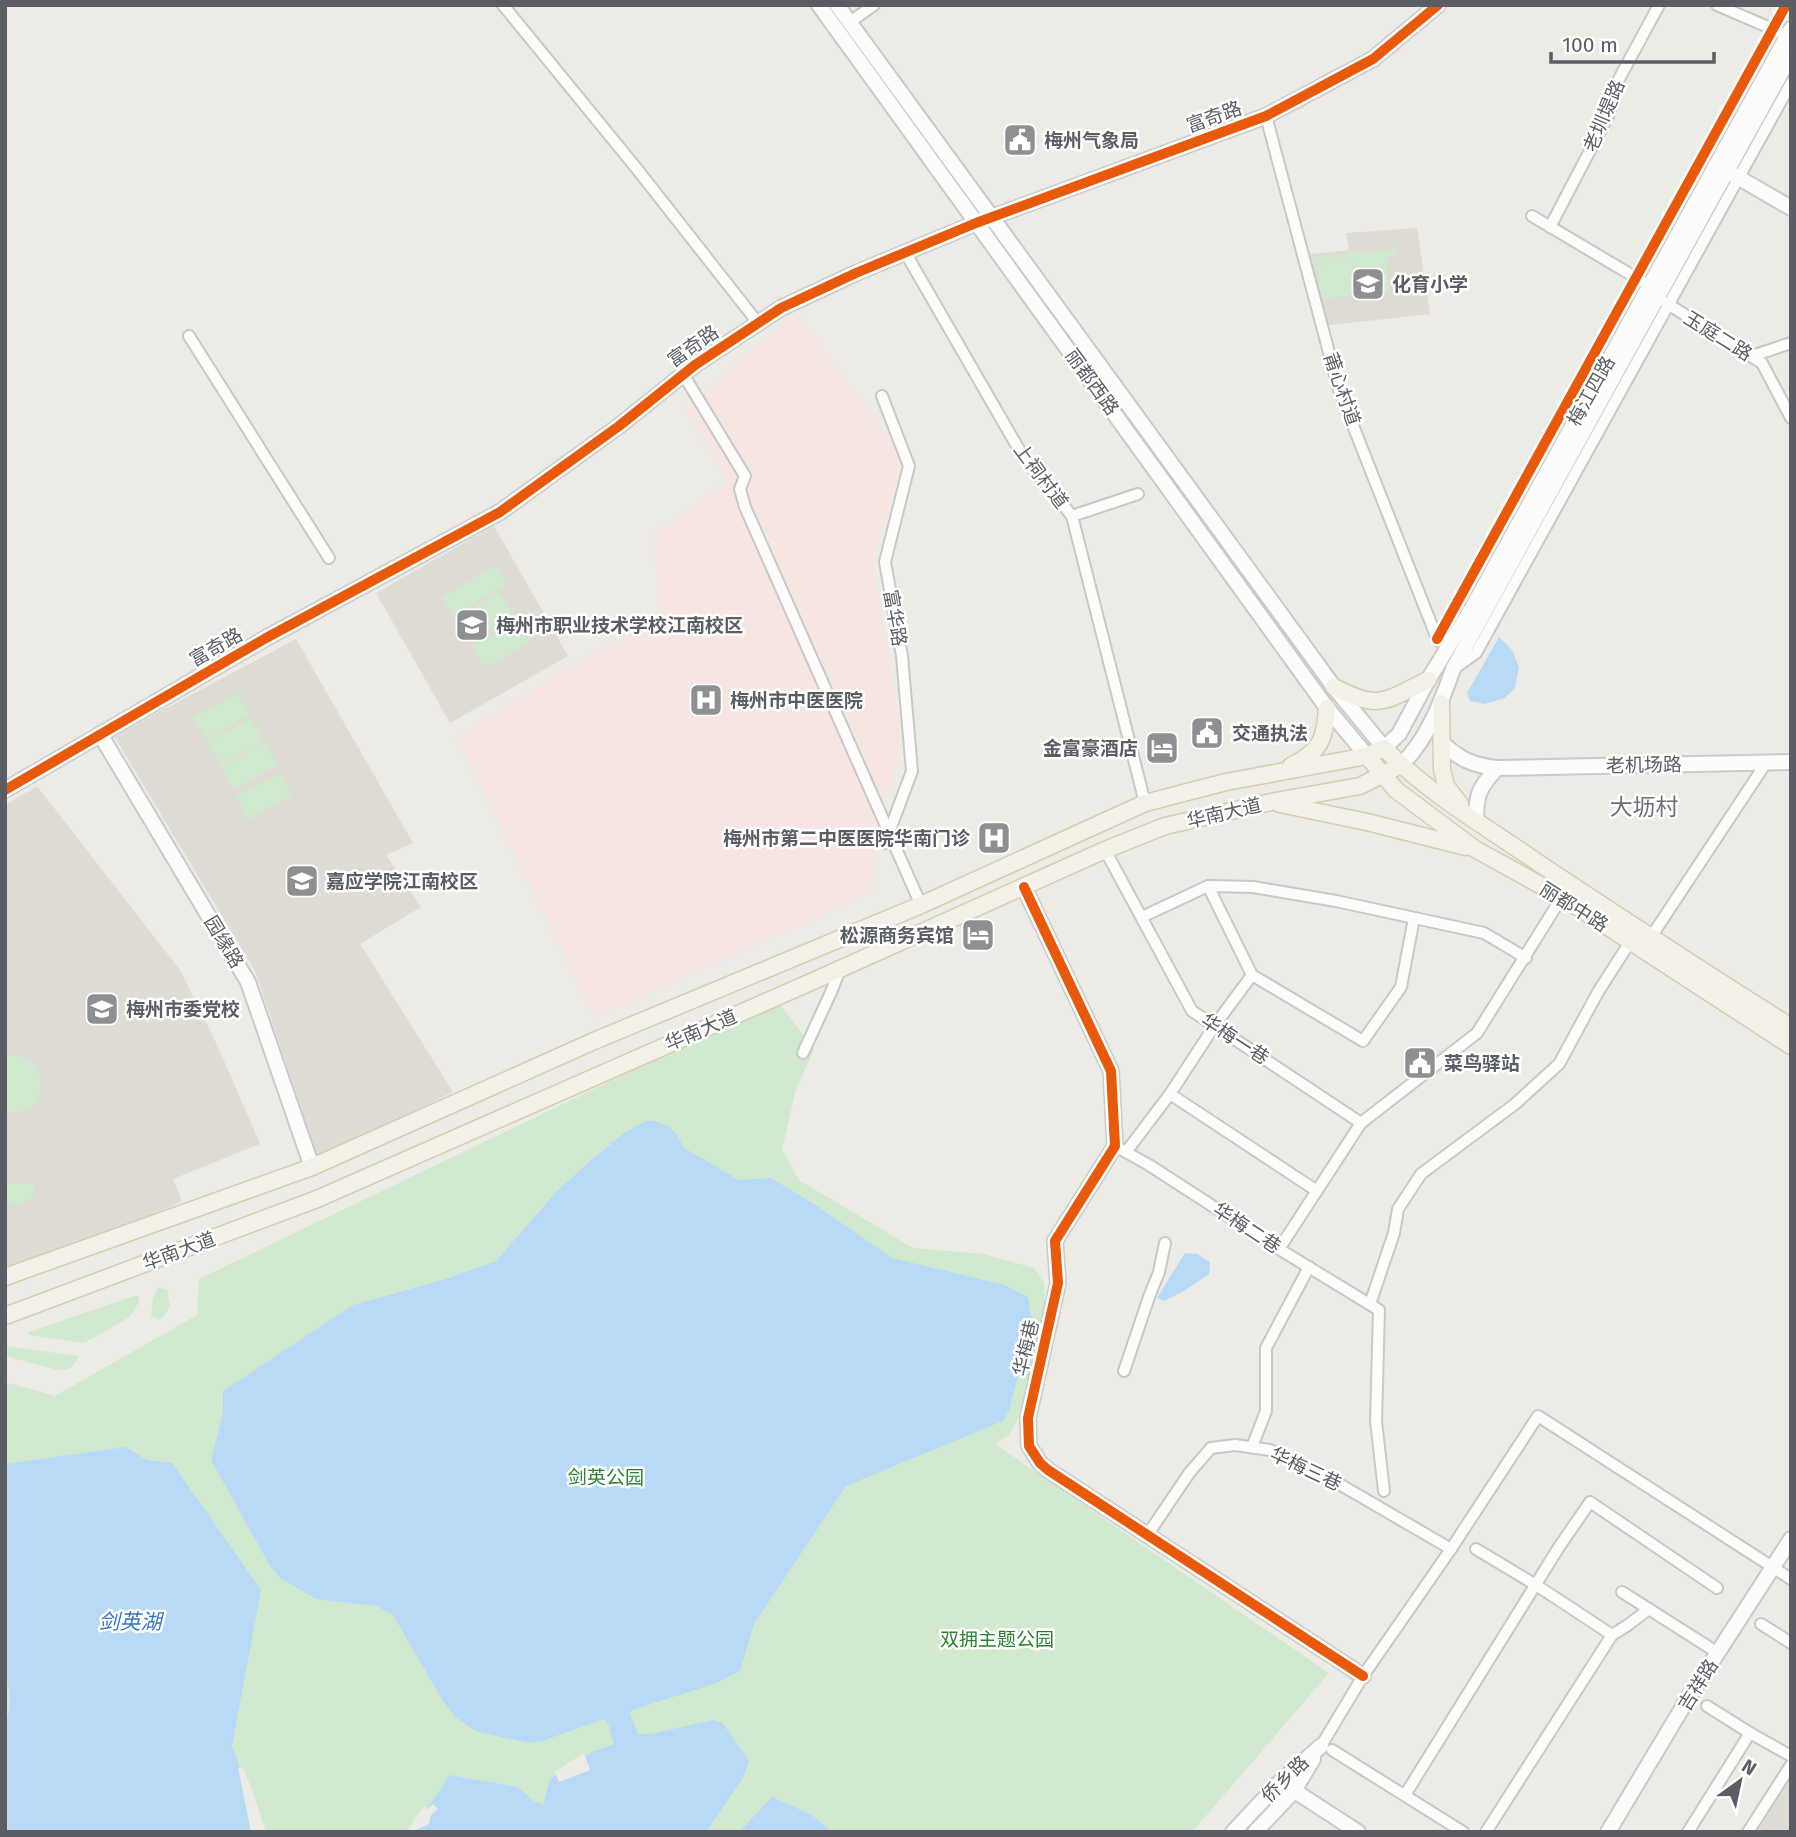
<svg xmlns="http://www.w3.org/2000/svg" width="1796" height="1837" font-family="'Fira Sans','Noto Sans SC',sans-serif">
  <style>
    .education { fill: #dedcd4 }
    .medical { fill: #f6e5e0 }
    .green { fill: #d1eacf }
    .water { fill: #b8daf7 }
    .pier { fill: #ecebe5 }
    .lines { fill: none; stroke-linecap: round; stroke-linejoin: round }
    .street-casing { stroke: #c8c9c7; stroke-width: 14 }
    .secondary-casing { stroke: #cacaca; stroke-width: 18 }
    .primary-casing { stroke: #d6cdb1; stroke-width: 19 }
    .street { stroke: #fcfcfb; stroke-width: 10 }
    .secondary { stroke: #fcfcfb; stroke-width: 14 }
    .primary { stroke: #f3f1e7; stroke-width: 16 }
    .cycleway-casing { stroke: #fff; stroke-width: 15 }
    .cycleway { stroke: #e8590c; stroke-width: 10 }
    .labels { text-anchor: middle; dominant-baseline: central; stroke-width: 5; stroke-linejoin: round; paint-order: stroke }
    .street-label { font-size: 19px; fill: #5a5e64; stroke: #fff }
    .poi-label { font-size: 19px; font-weight: bold; fill: #5a5e64; stroke: #fff; text-anchor: start }
    .park-label { font-size: 19px; fill: #2b8332; stroke: #fff }
    .water-label { font-size: 21px; font-style: italic; fill: #3576c6; stroke: #fff }
    .quarter-label { font-size: 23px; fill: #6b7077; stroke: #fff }
  </style>
  <rect width="100%" height="100%" fill="#ecebe5"/>
  <!-- education -->
  <g class="education">
    <path d="M1417,228L1430,314L1322,326L1303,255L1349,250L1346,233Z"/>
    <path d="M494,526L568,656L450,723L376,593Z"/>
    <path d="M296,639L413,843L386,855L421,907L360,944L453,1092L318,1158L255,971L114,736Z"/>
    <path d="M37,786L180,970L218,1047L260,1144L173,1179L182,1201L40,1268L5,1271V805Z"/>
    <path d="M1791,1774V1832H1754Z"/>
  </g>
  <!-- medical -->
  <path class="medical" d="M796,313L903,459L872,560L902,739L874,844L872,892L594,1018L455,738L578,662L660,619L654,534L728,482L684,408Z"/>
  <!-- green -->
  <g class="green">
    <path d="M1395,249L1396,255L1385,257L1389,291L1321,299L1317,265L1359,260L1307,265L1306,258Z"/>
    <path d="M496,566L507,584L453,616L442,597Z"/>
    <path d="M499,593L513,615L469,640L456,617Z"/>
    <path d="M516,620L529,643L485,667L472,645Z"/>
    <path d="M237,693L250,715L206,740L193,717Z"/>
    <path d="M251,718L264,740L220,765L207,742Z"/>
    <path d="M265,742L278,765L234,789L221,767Z"/>
    <path d="M279,773L292,795L248,820L235,797Z"/>
    <path d="M777,1001L814,1049L795,1092L782,1150L799,1180L913,1248L983,1254L1034,1268L1044,1283L1046,1320L1017,1421L1009,1435L995,1444L1329,1673L1192,1832H5V1382L55,1396L197,1315L199,1279Z"/>
    <path d="M13,1055C56,1063 47,1118 5,1112V1056Z"/>
    <path d="M5,1183H33C38,1204 22,1208 5,1199Z"/>
    <path d="M158,1287L167,1290L170,1306L165,1315L159,1320L151,1315L153,1299Z"/>
    <path d="M134,1296H139V1302L130,1317L84,1343L29,1335V1332Z"/>
    <path d="M5,1346L79,1356C74,1367 70,1370 58,1370L5,1356Z"/>
  </g>
  <!-- water -->
  <g class="water">
    <path d="M1499,637L1512,650L1519,667L1515,688L1505,698L1485,704L1470,701L1467,693Z"/>
    <path d="M645,1121H654L666,1125L676,1133L684,1148L739,1180L771,1178L814,1204L892,1258L1005,1285L1028,1297L1032,1323L1009,1411L1003,1421L846,1486L754,1624L740,1671L717,1683L632,1710L630,1714L638,1734H651L713,1720L722,1722L749,1761L743,1778L706,1832H406L419,1820L450,1775L518,1787L534,1801L543,1805L550,1779L592,1752L614,1744L608,1723L604,1719L545,1740L530,1743L478,1732L456,1718L443,1701L393,1615L377,1606L316,1599L280,1578L269,1564L211,1460L223,1412V1391L353,1305L446,1279L496,1261L556,1192L590,1161L623,1134Z"/>
    <path d="M1185,1253L1197,1254L1210,1262L1209,1274L1184,1291L1164,1301L1157,1298Z"/>
    <path d="M126,1447L147,1460L172,1463L261,1590L232,1746L255,1809L266,1832H5V1722C12,1710 11,1687 5,1676V1464Z"/>
    <path d="M772,1797L812,1815L832,1832H739Z"/>
  </g>
  <!-- pier -->
  <g class="pier">
    <path d="M584,1753L590,1770L559,1782L555,1772H554Z"/>
    <path d="M243,1767L255,1798L266,1832H251L238,1768Z"/>
    <path d="M433,1804L438,1809L431,1815L429,1824L411,1832L408,1828L413,1824L412,1822L424,1806L427,1809Z"/>
  </g>
  <g class="lines">
    <defs>
      <g id="street">
        <path d="M503,5L637,169L758,323"/>
        <path d="M1717,5L1791,37"/>
        <path d="M850,22L874,5"/>
        <path d="M1266,116L1339,390L1438,641"/>
        <path d="M1532,216L1655,289"/>
        <path d="M1550,227L1608,116L1619,79L1659,5"/>
        <path d="M905,252L1021,453L1072,516L1145,803"/>
        <path d="M1663,301L1762,363L1791,418"/>
        <path d="M189,336L329,558"/>
        <path d="M1752,356L1791,343"/>
        <path d="M683,374L745,476L740,489L745,507L921,905"/>
        <path d="M882,396L909,466L885,562L902,656L912,771L885,843"/>
        <path d="M1072,516L1138,494"/>
        <path d="M1437,639L1786,5"/>
        <path d="M1455,668L1476,653L1791,83"/>
        <path d="M1105,850L1192,1011L1361,1123"/>
        <path d="M1208,886L1252,975L1363,1041L1401,987L1414,918"/>
        <path d="M1144,916L1208,886L1253,887L1336,901L1484,933L1526,958"/>
        <path d="M1651,937L1766,763"/>
        <path d="M803,1053L832,990L840,969"/>
        <path d="M1170,1094L1317,1191"/>
        <path d="M1115,1146L1149,1165L1279,1249L1379,1310L1376,1421L1384,1491"/>
        <path d="M1126,1152L1170,1094L1215,1025L1252,975"/>
        <path d="M1279,1249L1361,1123L1477,1033L1562,897"/>
        <path d="M1370,1304L1394,1233L1398,1209L1421,1174L1515,1104L1559,1064L1598,992L1630,942"/>
        <path d="M1124,1371L1149,1297L1159,1272L1165,1243"/>
        <path d="M1252,1447L1266,1411V1348L1309,1267"/>
        <path d="M1148,1534L1190,1472L1211,1448L1235,1445L1270,1450L1322,1474L1451,1549"/>
        <path d="M1476,1549L1536,1585L1612,1635L1628,1625L1649,1609"/>
        <path d="M1622,1592L1718,1653"/>
        <path d="M1761,1624L1791,1643"/>
        <path d="M1707,1706L1750,1733"/>
        <path d="M1321,1746L1363,1676L1451,1549L1538,1416L1791,1579"/>
        <path d="M1332,1750L1463,1832"/>
        <path d="M1405,1795L1559,1547L1590,1502L1717,1588"/>
        <path d="M1486,1832L1612,1635"/>
        <path d="M1688,1832L1750,1733L1791,1756"/>
        <path d="M1748,1832L1791,1765"/>
      </g>
      <g id="secondary">
        <path d="M819,5L1327,708L1367,756"/>
        <path d="M837,5L1334,687L1384,748L1399,734L1428,680L1471,610L1791,29"/>
        <path d="M1727,171L1791,208"/>
        <path d="M100,734L248,982L312,1167"/>
        <path d="M1442,743C1461,760 1472,765 1497,768L1791,762"/>
        <path d="M1401,765C1427,740 1441,703 1453,669L1791,55"/>
        <path d="M5,790L266,638L500,512L619,426L695,365L781,308L856,273L976,223L1266,116L1373,59L1438,5"/>
        <path d="M1476,821C1476,794 1479,788 1497,768"/>
        <path d="M1024,887L1111,1071L1115,1146L1055,1241L1058,1283L1028,1418L1029,1446L1040,1463L1048,1470L1363,1676"/>
        <path d="M1287,1786L1358,1832"/>
        <path d="M1233,1832L1280,1782L1321,1746"/>
        <path d="M1255,1832L1294,1791L1313,1759"/>
        <path d="M1608,1832L1684,1705L1791,1539"/>
      </g>
      <g id="primary">
        <path d="M1334,687C1379,711 1385,701 1428,680"/>
        <path d="M1441,703L1442,769L1446,786L1460,804"/>
        <path d="M1367,756L1396,790L1475,849L1562,897L1791,1046"/>
        <path d="M1291,766C1321,751 1325,739 1327,708"/>
        <path d="M1280,804L1367,822L1466,847"/>
        <path d="M5,1277L312,1167L594,1041L921,905L1145,803L1226,782L1367,756L1384,748C1429,794 1485,826 1537,862C1621,918 1706,973 1791,1027"/>
        <path d="M5,1316L317,1199L811,982L1105,850L1165,826L1271,802L1360,786L1401,765"/>
      </g>
    </defs>
    <!-- street casing -->
    <use href="#street" class="street-casing"/>
    <!-- secondary casing -->
    <use href="#secondary" class="secondary-casing"/>
    <!-- primary casing -->
    <use href="#primary" class="primary-casing"/>
    <!-- street -->
    <use href="#street" class="street"/>
    <!-- secondary -->
    <use href="#secondary" class="secondary"/>
    <!-- primary -->
    <use href="#primary" class="primary"/>
    <defs>
      <g id="cycleway">
        <path d="M1437,639L1786,5"/>
        <path d="M5,790L266,638L500,512L619,426L695,365L781,308L856,273L976,223L1266,116L1373,59L1438,5"/>
        <path d="M1024,887L1111,1071L1115,1146L1055,1241L1058,1283L1028,1418L1029,1446L1040,1463L1048,1470L1363,1676"/>
      </g>
    </defs>
    <!-- cycleway casing -->
    <use href="#cycleway" class="cycleway-casing"/>
    <!-- cycleway -->
    <use href="#cycleway" class="cycleway"/>
  </g>
  <!-- icons -->
  <defs>
    <symbol id="civic-square" viewBox="-11 -11 22 22"><rect x="-9" y="-9" width="18" height="18" rx="4" fill="#8d8f91" stroke="#fff"/><path d="M-.6-6.5H3V-4.5H.6V-3L4-1V1h2V6H-6V1h2V-1L-.6-3ZM-1.2 2.5V6h2.4V2.5Z" fill="#fff"/></symbol>
    <symbol id="school-square" viewBox="-11 -11 22 22"><rect x="-9" y="-9" width="18" height="18" rx="4" fill="#8d8f91" stroke="#fff"/><path d="M0-5L7-2L0 1L-7-2ZM-4 1L0 2.5L4 1V4Q0 6-4 4Z" fill="#fff"/></symbol>
    <symbol id="hospital-square" viewBox="-11 -11 22 22"><rect x="-9" y="-9" width="18" height="18" rx="4" fill="#8d8f91" stroke="#fff"/><path d="M-5-5h3v3.5h4V-5h3V5h-3V1.5h-4V5h-3Z" fill="#fff"/></symbol>
    <symbol id="hotel-square" viewBox="-11 -11 22 22"><rect x="-9" y="-9" width="18" height="18" rx="4" fill="#8d8f91" stroke="#fff"/><path d="M-6-4.5h1.5V1H6V5H4.5V3h-9V5H-6ZM-4 0a1.8 1.8 0 1 1 3.6 0ZM.5 0V-2.5h3Q6-2.5 6 0Z" fill="#fff"/></symbol>
    <symbol id="university-square" viewBox="-11 -11 22 22"><rect x="-9" y="-9" width="18" height="18" rx="4" fill="#8d8f91" stroke="#fff"/><path d="M0-5L7-2L0 1L-7-2ZM-4 1L0 2.5L4 1V4Q0 6-4 4Z" fill="#fff"/></symbol>
  </defs>
  <g fill-rule="evenodd">
    <use href="#civic-square" x="1001" y="121" width="38" height="38"/>
    <use href="#school-square" x="1349" y="265" width="38" height="38"/>
    <use href="#school-square" x="453" y="606" width="38" height="38"/>
    <use href="#hospital-square" x="687" y="681" width="38" height="38"/>
    <use href="#civic-square" x="1188" y="714" width="38" height="38"/>
    <use href="#hotel-square" x="1143" y="729" width="38" height="38"/>
    <use href="#hospital-square" x="975" y="819" width="38" height="38"/>
    <use href="#university-square" x="283" y="862" width="38" height="38"/>
    <use href="#hotel-square" x="959" y="916" width="38" height="38"/>
    <use href="#university-square" x="83" y="990" width="38" height="38"/>
    <use href="#civic-square" x="1401" y="1044" width="38" height="38"/>
  </g>
  <g class="labels">
    <!-- street labels -->
    <g class="street-label">
      <text transform="translate(1604 116) rotate(-67)">老圳堤路</text>
      <text transform="translate(1214 117) rotate(-20)">富奇路</text>
      <text transform="translate(1718 336) rotate(32)">玉庭二路</text>
      <text transform="translate(693 346) rotate(-35)">富奇路</text>
      <text transform="translate(1092 382) rotate(54)">丽都西路</text>
      <text transform="translate(1342 389) rotate(71)">莆心村道</text>
      <text transform="translate(1591 391) rotate(-61)">梅江四路</text>
      <text transform="translate(1041 476) rotate(53)">上祠村道</text>
      <text transform="translate(895 618) rotate(80)">富华路</text>
      <text transform="translate(216 647) rotate(-30)">富奇路</text>
      <text transform="translate(1644 765) rotate(-1)">老机场路</text>
      <text transform="translate(1224 813) rotate(-13)">华南大道</text>
      <text transform="translate(1574 907) rotate(32)">丽都中路</text>
      <text transform="translate(224 942) rotate(59)">园缘路</text>
      <text transform="translate(701 1030) rotate(-23)">华南大道</text>
      <text transform="translate(1235 1039) rotate(33)">华梅一巷</text>
      <text transform="translate(1247 1228) rotate(33)">华梅二巷</text>
      <text transform="translate(179 1251) rotate(-20)">华南大道</text>
      <text transform="translate(1026 1348) rotate(-77)">华梅巷</text>
      <text transform="translate(1306 1469) rotate(25)">华梅三巷</text>
      <text transform="translate(1698 1685) rotate(-58)">吉祥路</text>
      <text transform="translate(1285 1779) rotate(-44)">侨乡路</text>
    </g>
    <!-- poi labels -->
    <g class="poi-label">
      <text x="1044" y="140">梅州气象局</text>
      <text x="1392" y="284">化育小学</text>
      <text x="496" y="625">梅州市职业技术学校江南校区</text>
      <text x="730" y="700">梅州市中医医院</text>
      <text x="1232" y="733">交通执法</text>
      <text x="1138" y="748" text-anchor="end">金富豪酒店</text>
      <text x="970" y="838" text-anchor="end">梅州市第二中医医院华南门诊</text>
      <text x="326" y="881">嘉应学院江南校区</text>
      <text x="954" y="935" text-anchor="end">松源商务宾馆</text>
      <text x="126" y="1009">梅州市委党校</text>
      <text x="1444" y="1063">菜鸟驿站</text>
    </g>
    <!-- park labels -->
    <g class="park-label">
      <text x="606" y="1477">剑英公园</text>
      <text x="997" y="1639">双拥主题公园</text>
    </g>
    <!-- water labels -->
    <g class="water-label">
      <text x="130" y="1622">剑英湖</text>
    </g>
    <!-- quarter labels -->
    <g class="quarter-label">
      <text x="1644" y="807">大坜村</text>
    </g>
  </g>
  <!-- border -->
  <rect width="1796" height="1837" fill="none" stroke="#5a5e64" stroke-width="14"/>
  <!-- north arrow -->
  <g transform="translate(1740 1781) rotate(33)" stroke="#ffffff" stroke-width="5" paint-order="stroke">
  <path d="M0-5L12 26L0 18L-12 26Z" fill="#5a5e64"/>
  <text y="-10" font-size="19" font-weight="bold" text-anchor="middle" fill="#5a5e64">N</text>
  </g>
  <!-- scale -->
  <path d="M1551 52v10h163v-10" fill="none" stroke="#5a5e64" stroke-width="3.5"/>
  <text x="1562" y="52" font-size="21" fill="#5a5e64" stroke="#ffffff" stroke-width="5" paint-order="stroke">100 m</text>
</svg>
